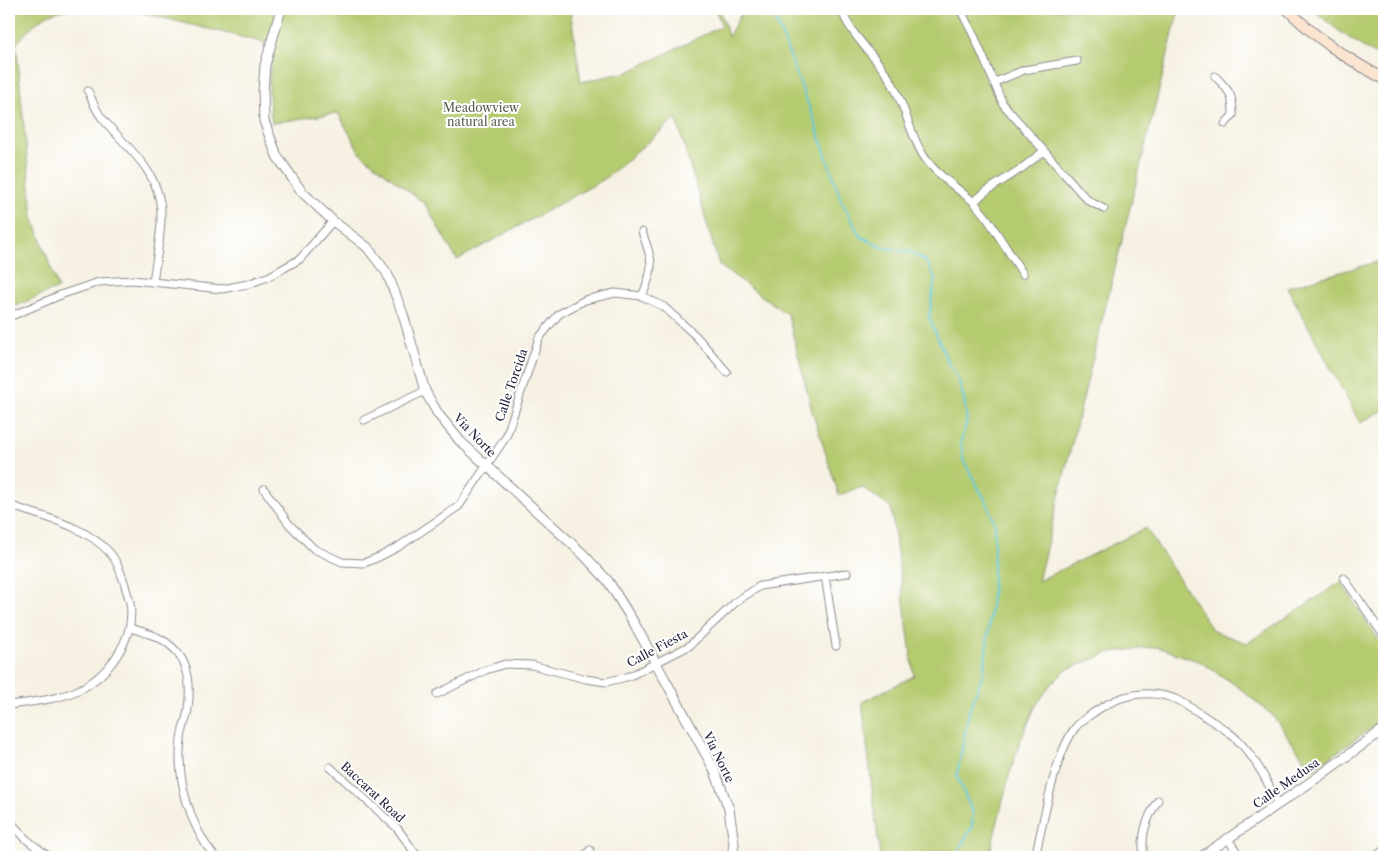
<svg xmlns="http://www.w3.org/2000/svg" width="1393" height="866" font-family="'Libre Caslon Text',serif">
  <style>
    .green { fill: #b5cb70; stroke: #6c7656 }
    .lines { fill: none; stroke-linecap: round; stroke-linejoin: round }
    .stream { stroke: #5dc8d7; stroke-width: 2 }
    .minor-casing { stroke: #8c8a8e; stroke-width: 9 }
    .tertiary-casing { stroke: #8c8a8e; stroke-width: 11 }
    .secondary-casing { stroke: #8c8a8e; stroke-width: 12 }
    .minor { stroke: #fff; stroke-width: 7 }
    .tertiary { stroke: #fff; stroke-width: 9 }
    .secondary { stroke: #fce5d0; stroke-width: 10 }
    .labels { text-anchor: middle; dominant-baseline: central; stroke-width: 4; stroke-linejoin: round; paint-order: stroke }
    .park-label { font-size: 12px; fill: #555d4e; stroke: #fff }
    .street-label { font-size: 12px; fill: #22223b; stroke: #fff }
  </style>
  <rect width="100%" height="100%" fill="#fff"/>
  <filter id="ink" filterUnits="userSpaceOnUse"><feTurbulence type="fractalNoise" baseFrequency=".02" numOctaves="2"/><feDisplacementMap in="SourceGraphic" scale="10" xChannelSelector="R" yChannelSelector="G"/><feConvolveMatrix kernelMatrix="1 2 1 2 8 2 1 2 1" color-interpolation-filters="sRGB"/></filter>
  <filter id="wash" filterUnits="userSpaceOnUse"><feTurbulence type="fractalNoise" baseFrequency=".0096" numOctaves="4" result="noise"/><feDisplacementMap in="SourceGraphic" scale="20" xChannelSelector="R" yChannelSelector="G"/><feGaussianBlur stdDeviation="1.12" result="paint"/><feColorMatrix in="noise" values="0 0 0 0 0 0 0 0 0 0 0 0 0 0 0 0 0 1.4 0 .05"/><feComposite in="paint" operator="in"/></filter>
  <g filter="url(#wash)">
    <rect width="100%" height="100%" fill="#f6f1e2"/>
    <!-- green -->
    <g class="green">
      <path d="M9,9H76C45,10 35,23 16,44L33,217L58,288L9,309Z"/>
      <path d="M126,9H570L581,82L628,72L722,26L715,9H719L725,25L728,37L744,9H760L765,16L772,9H1179L1038,581L1146,528L1213,631L1247,643L1341,582L1384,648V719L1312,770L1272,715L1237,686L1201,662L1157,647L1111,652L1066,670L1049,687L1035,707L1020,742L1009,776L989,857H880L862,702L914,676L891,508L862,487L839,495L812,411L788,315L719,265L676,118L603,180L457,260L425,204L360,153L338,113L272,123C268,96 267,81 273,54L262,42Z"/>
      <path d="M1313,9H1384V59C1358,45 1334,29 1313,9Z"/>
      <path d="M1384,260V410L1360,423L1287,287Z"/>
    </g>
    <g class="lines">
      <!-- stream -->
      <path class="stream" d="M771,9L783,38L814,120L841,200L860,236L881,247L909,252L925,260L935,278L929,317L949,365L958,378L964,399L967,420L961,441L963,460L988,505L995,524L992,597L984,671L969,711L957,776L973,814L972,827L954,857"/>
    </g>
  </g>
  <g filter="url(#ink)">
    <g class="lines">
      <defs>
        <g id="minor">
          <path d="M841,9C851,36 874,54 889,78C905,102 908,131 923,155C935,174 957,188 974,202"/>
          <path d="M960,9L975,38L1003,104L1082,194L1089,201L1104,209"/>
          <path d="M1215,76C1229,91 1233,93 1233,115L1225,124"/>
          <path d="M995,82L1024,70L1077,61"/>
          <path d="M88,91C92,100 96,111 102,118C124,145 154,166 160,202C164,223 156,259 153,282"/>
          <path d="M1023,274L989,221L974,202L985,192L1022,168L1044,151"/>
          <path d="M642,296C655,267 653,262 642,232"/>
          <path d="M9,317L63,294L99,282L132,280L222,289L248,284L270,276L300,259L333,221"/>
          <path d="M364,420L425,391"/>
          <path d="M264,489L289,524L314,549L342,562L364,563L379,557L398,547L459,506L506,437L539,338L559,314L585,300L615,293L642,296L664,307L696,336L727,372"/>
          <path d="M9,505C42,517 82,524 108,551C117,560 121,573 125,585C126,591 129,597 130,603C136,639 108,677 76,691C55,700 31,702 9,705"/>
          <path d="M825,576L836,646"/>
          <path d="M1344,578L1384,636"/>
          <path d="M130,628C139,631 150,633 159,638C188,653 192,679 188,709C187,719 182,729 181,739C176,779 190,827 215,857"/>
          <path d="M437,694L486,670L505,664L532,665L586,679L606,682L630,676L689,646L737,601L760,586L847,573"/>
          <path d="M330,767L397,828L418,857"/>
          <path d="M9,820L26,839L49,857"/>
          <path d="M1228,839L1240,857"/>
          <path d="M584,857L590,850"/>
          <path d="M1035,857C1044,821 1054,756 1075,728C1080,721 1089,716 1096,711C1120,694 1150,688 1178,700C1188,705 1198,712 1207,718C1220,726 1233,734 1243,746C1258,763 1268,783 1278,804"/>
          <path d="M1144,857C1140,836 1147,818 1158,800"/>
          <path d="M1375,857L1384,850"/>
        </g>
        <g id="tertiary">
          <path d="M281,9L265,65L263,92L264,121L277,156L302,192L333,221L367,247L387,273L403,314L425,391L438,414L460,441L583,554L608,581L634,623L714,769L729,809L734,844L732,857"/>
          <path d="M1201,857L1318,777L1384,729"/>
        </g>
        <path id="secondary" d="M1287,9C1318,40 1346,58 1384,79"/>
      </defs>
      <!-- minor casing -->
      <use href="#minor" class="minor-casing"/>
      <!-- tertiary casing -->
      <use href="#tertiary" class="tertiary-casing"/>
      <!-- secondary casing -->
      <use href="#secondary" class="secondary-casing"/>
      <!-- minor -->
      <use href="#minor" class="minor"/>
      <!-- tertiary -->
      <use href="#tertiary" class="tertiary"/>
      <!-- secondary -->
      <use href="#secondary" class="secondary"/>
    </g>
  </g>
  <g class="labels">
    <!-- park labels -->
    <g class="park-label">
      <text x="481" y="107">Meadowview<tspan x="481" dy="14">natural area</tspan></text>
    </g>
    <!-- street labels -->
    <g class="street-label">
      <text transform="translate(511 385) rotate(-71)">Calle Torcida</text>
      <text transform="translate(475 435) rotate(46)">Via Norte</text>
      <text transform="translate(657 648) rotate(-28)">Calle Fiesta</text>
      <text transform="translate(719 757) rotate(64)">Via Norte</text>
      <text transform="translate(1286 783) rotate(-35)">Calle Medusa</text>
      <text transform="translate(373 792) rotate(43)">Baccarat Road</text>
    </g>
  </g>
  <!-- margin -->
  <rect width="1393" height="866" fill="none" stroke="#fff" stroke-width="30"/>
</svg>
